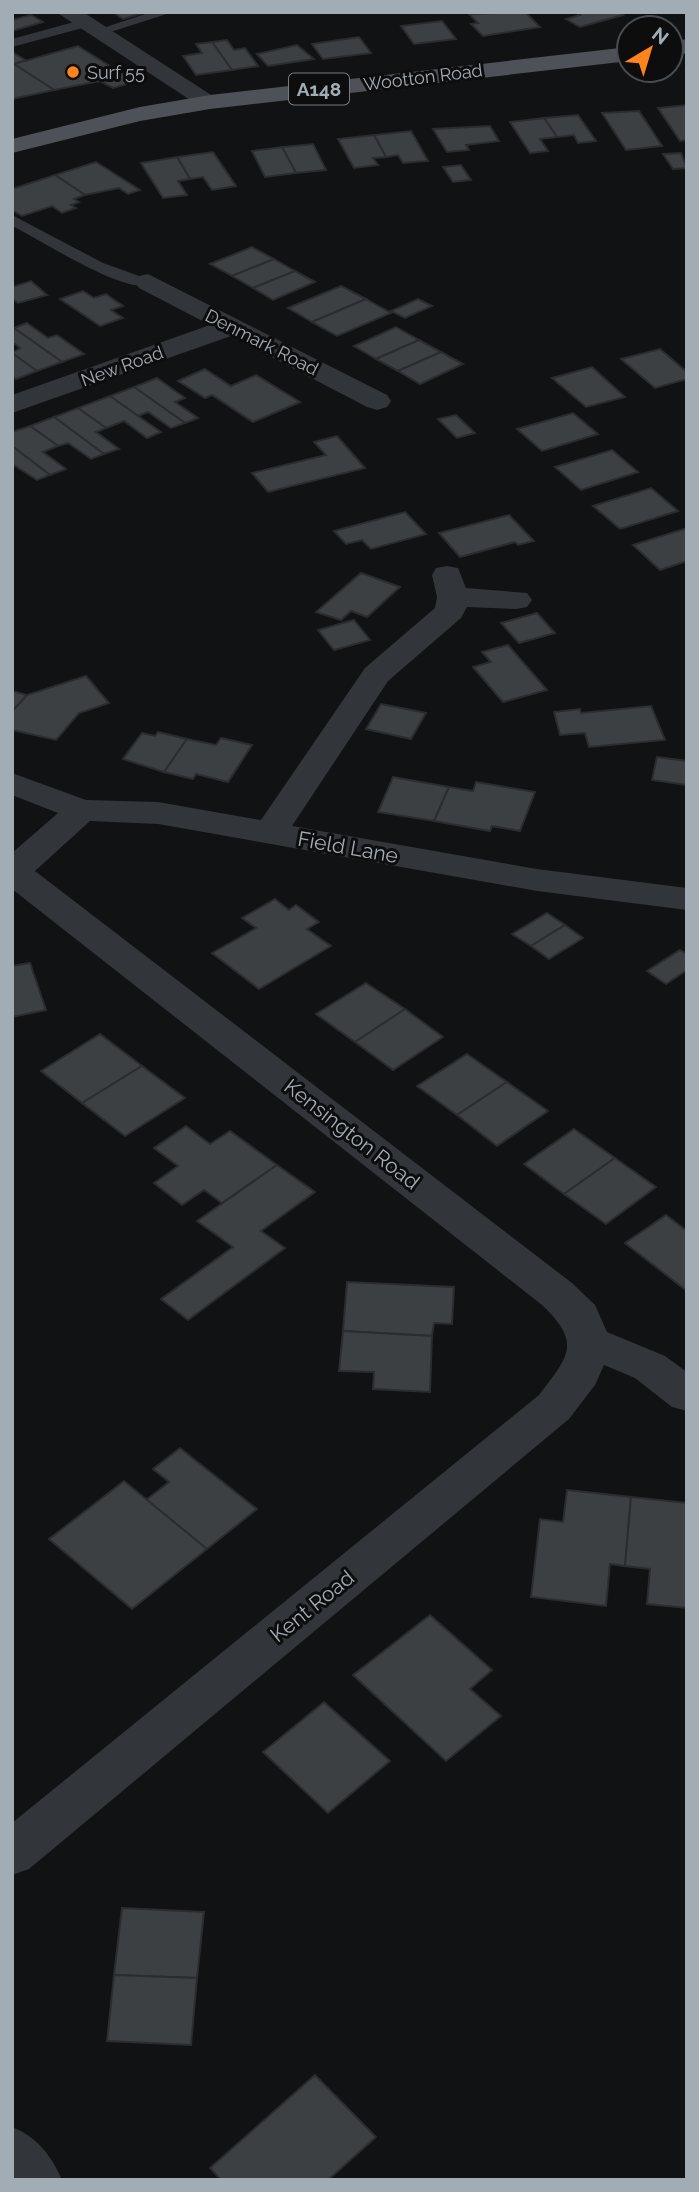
<svg xmlns="http://www.w3.org/2000/svg" width="699" height="2192" font-family="Raleway,sans-serif">
  <style>
    .building { fill: #3d4043; stroke: #2b2c30; stroke-width: 2 }
    .lines { fill: none; stroke-linecap: round; stroke-linejoin: round }
    .lane { fill: #323539; fill-rule: evenodd }
    .street { fill: #323539; fill-rule: evenodd }
    .primary { fill: #4e5258; fill-rule: evenodd }
    .poi-dot { fill: #ff841e; stroke: #0d0d0e; stroke-width: 2.5 }
    .labels { text-anchor: middle; dominant-baseline: central; stroke-width: 6; stroke-linejoin: round; paint-order: stroke }
    .far-poi-label { font-size: 18px; fill: #a1acb5; stroke: #0d0d0e; text-anchor: start }
    .far-street-label { font-size: 18px; fill: #a1acb5; stroke: #0d0d0e }
    .shield { fill: #0d0d0e; stroke: #757c83; stroke-width: 2 }
    .shield-label { font-size: 19px; font-weight: bold; fill: #a1acb5 }
    .street-label { font-size: 21px; fill: #a1acb5; stroke: #0d0d0e }
  </style>
  <rect width="100%" height="100%" fill="#111213"/>
  <!-- building -->
  <g class="building">
    <path d="M113,12H146L123,19Z"/>
    <path d="M525,12L540,27L483,36L471,24L478,23L469,14Z"/>
    <path d="M575,12H619L623,15L580,27L566,19L580,15Z"/>
    <path d="M31,15L43,22L12,31V20Z"/>
    <path d="M442,21L456,39L414,44L401,26Z"/>
    <path d="M359,37L371,53L323,59L312,44Z"/>
    <path d="M227,40L234,50L245,48L258,66L232,70L212,42Z"/>
    <path d="M212,42L232,70L196,75L183,56L202,53L196,44Z"/>
    <path d="M297,45L314,59L268,66L257,54Z"/>
    <path d="M78,46L135,82L113,88L100,81L54,90L14,64Z"/>
    <path d="M12,52L25,60L14,64L54,90L12,99Z"/>
    <path d="M687,105V140L680,141L658,108Z"/>
    <path d="M639,111L662,146L626,150L602,113Z"/>
    <path d="M578,115L596,141L578,143L574,135L557,137L544,118Z"/>
    <path d="M544,118L557,137L540,139L548,151L530,153L510,122Z"/>
    <path d="M490,126L499,141L466,145L469,150L447,152L433,129Z"/>
    <path d="M411,131L428,161L403,163L398,155L386,157L374,135Z"/>
    <path d="M374,135L386,157L373,158L378,165L354,168L338,139Z"/>
    <path d="M313,144L326,170L296,173L282,147Z"/>
    <path d="M282,147L296,173L265,177L252,151Z"/>
    <path d="M213,152L236,186L212,190L203,177L190,179L177,157Z"/>
    <path d="M681,153L687,168L673,169L663,154Z"/>
    <path d="M177,157L190,179L178,181L187,195L163,198L141,163Z"/>
    <path d="M96,162L140,190L128,194L119,188L85,195L55,175Z"/>
    <path d="M461,165L471,180L453,182L443,167Z"/>
    <path d="M55,175L85,195L74,199L79,202L71,205L76,208L62,213L52,206L22,216L12,210V189Z"/>
    <path d="M252,247L274,259L232,276L210,264Z"/>
    <path d="M274,259L295,271L253,288L232,276Z"/>
    <path d="M295,271L315,282L273,300L253,288Z"/>
    <path d="M31,281L47,295L18,303L12,298V287Z"/>
    <path d="M341,286L366,299L312,322L288,308Z"/>
    <path d="M83,291L94,298L106,294L123,306L111,310L123,318L100,326L60,299Z"/>
    <path d="M366,299L391,313L337,336L312,322Z"/>
    <path d="M418,299L432,306L405,318L391,311Z"/>
    <path d="M27,323L48,338L57,335L84,354L62,362L14,328Z"/>
    <path d="M396,327L419,340L376,359L354,346Z"/>
    <path d="M14,328L62,362L37,371L12,353L20,348L12,342Z"/>
    <path d="M419,340L441,352L398,371L376,359Z"/>
    <path d="M660,349L687,372V379L655,388L621,359Z"/>
    <path d="M441,352L463,364L420,384L398,371Z"/>
    <path d="M12,353L37,371L16,379L12,376Z"/>
    <path d="M592,367L625,397L586,407L552,378Z"/>
    <path d="M205,369L231,386L256,375L300,402L253,422L212,395L205,398L178,381Z"/>
    <path d="M157,378L185,398L175,402L198,418L185,423L134,387Z"/>
    <path d="M134,387L185,423L171,428L148,412L138,416L110,396Z"/>
    <path d="M110,396L138,416L161,432L147,438L124,421L106,428L78,408Z"/>
    <path d="M78,408L106,428L96,432L119,449L104,454L54,417Z"/>
    <path d="M573,413L598,434L542,451L517,429Z"/>
    <path d="M456,415L475,433L457,438L438,419Z"/>
    <path d="M54,417L104,454L91,459L68,443L58,446L30,426Z"/>
    <path d="M30,426L58,446L43,452L66,469L50,475L12,446V432Z"/>
    <path d="M337,436L365,468L268,492L252,473L326,455L314,442Z"/>
    <path d="M12,446L50,475L37,480L12,464Z"/>
    <path d="M612,450L638,472L581,490L555,467Z"/>
    <path d="M651,488L678,511L620,529L593,506Z"/>
    <path d="M405,512L426,534L371,549L362,540L346,544L334,531Z"/>
    <path d="M509,515L534,541L518,545L515,542L460,557L439,533Z"/>
    <path d="M687,528V561L660,570L633,545Z"/>
    <path d="M361,573L400,587L367,617L351,611L341,620L316,612Z"/>
    <path d="M537,613L555,633L519,643L501,623Z"/>
    <path d="M354,620L370,640L334,650L318,630Z"/>
    <path d="M508,645L547,690L503,702L473,667L491,662L482,652Z"/>
    <path d="M86,676L109,703L79,713L56,740L12,730V711L27,695Z"/>
    <path d="M12,691L27,695L12,711Z"/>
    <path d="M381,704L426,713L411,739L366,729Z"/>
    <path d="M651,706L665,740L589,747L585,733L560,735L554,712L580,709L581,713Z"/>
    <path d="M158,732L187,739L164,772L123,759L142,733L155,736Z"/>
    <path d="M221,738L252,745L228,782L196,774L193,779L164,772L187,739L216,745Z"/>
    <path d="M657,757L687,761V785L652,780Z"/>
    <path d="M393,777L449,787L434,821L378,812Z"/>
    <path d="M476,782L535,792L520,831L492,826L490,831L434,821L449,787L473,791Z"/>
    <path d="M275,899L289,910L296,905L319,922L307,929L331,946L259,989L212,953L256,928L242,918Z"/>
    <path d="M547,913L565,925L531,946L512,934Z"/>
    <path d="M565,925L583,938L549,959L531,946Z"/>
    <path d="M680,950L687,954V970L666,984L647,971Z"/>
    <path d="M30,963L46,1010L12,1017V966Z"/>
    <path d="M366,983L405,1009L355,1042L316,1014Z"/>
    <path d="M405,1009L443,1037L393,1070L355,1042Z"/>
    <path d="M100,1034L142,1066L82,1103L41,1071Z"/>
    <path d="M467,1054L507,1082L457,1115L417,1086Z"/>
    <path d="M142,1066L185,1098L125,1136L82,1103Z"/>
    <path d="M507,1082L548,1111L497,1146L457,1115Z"/>
    <path d="M186,1126L210,1144L230,1131L277,1165L222,1203L204,1190L182,1205L154,1183L178,1166L154,1148Z"/>
    <path d="M574,1129L615,1158L564,1194L524,1164Z"/>
    <path d="M615,1158L656,1187L606,1224L564,1194Z"/>
    <path d="M277,1165L315,1192L261,1231L285,1248L188,1320L161,1299L233,1247L197,1221Z"/>
    <path d="M666,1215L687,1231V1291L625,1243Z"/>
    <path d="M347,1282L454,1287L452,1324L434,1323L432,1336L343,1331Z"/>
    <path d="M343,1331L432,1336L430,1392L373,1389L374,1372L339,1371Z"/>
    <path d="M180,1448L257,1509L207,1549L146,1500L169,1482L153,1469Z"/>
    <path d="M124,1481L207,1549L132,1609L49,1539Z"/>
    <path d="M567,1490L631,1497L625,1566L610,1564L606,1606L531,1597L540,1519L563,1522Z"/>
    <path d="M631,1497L687,1503V1608L647,1604L650,1569L625,1566Z"/>
    <path d="M430,1615L492,1670L470,1689L501,1716L446,1761L353,1675Z"/>
    <path d="M324,1702L390,1761L328,1813L263,1752Z"/>
    <path d="M122,1908L204,1912L197,1978L114,1975Z"/>
    <path d="M114,1975L197,1978L191,2045L107,2041Z"/>
    <path d="M315,2075L376,2137L328,2180H221L210,2168Z"/>
  </g>
  <g class="lines">
    <!-- lane -->
    <g class="lane">
      <path d="M151,12H173L98,36L91,32Z"/>
      <path d="M85,19L92,23L90,26L12,47V39Z"/>
      <path d="M12,215L103,263L156,282C135,303 37,237 12,226Z"/>
    </g>
    <!-- street -->
    <g class="street">
      <path d="M56,12H83L222,102L219,107H201Z"/>
      <path d="M148,274L387,395L391,401L387,407L377,410L367,407L231,336L12,413V395L210,325L139,288L135,282L139,276Z"/>
      <path d="M447,566L458,568L466,588L527,593L532,600L527,607L516,609L467,607L461,618L388,681L292,826L537,869L687,888V910L537,891L158,824L90,821L35,871L572,1283L595,1305L607,1332L665,1356L687,1372V1411L672,1407L635,1378L604,1365L595,1385L569,1419L29,1869L12,1875V1823L539,1395C569,1356 582,1343 542,1305L12,889V853L58,813L12,795V773L86,800L158,802L261,820L365,668L435,608L437,597L432,575L436,568Z"/>
      <path d="M12,2127C37,2137 51,2155 62,2180H12Z"/>
    </g>
    <!-- primary -->
    <g class="primary">
      <path d="M687,39V53L671,56V42Z"/>
      <path d="M629,47V61L210,109L140,121L12,153V139L140,107L210,95Z"/>
    </g>
  </g>
  <!-- markers -->
  <circle class="poi-dot" cx="73" cy="72" r="7"/>
  <g class="labels">
    <!-- far-poi labels -->
    <g class="far-poi-label">
      <text x="87" y="72">Surf 55</text>
    </g>
    <!-- far-street labels -->
    <g class="far-street-label">
      <text transform="translate(423 77) rotate(-7)">Wootton Road</text>
      <text transform="translate(262 342) rotate(27)">Denmark Road</text>
      <text transform="translate(122 366) rotate(-20)">New Road</text>
    </g>
    <!-- shield labels -->
    <rect class="shield" x="289" y="73.5" width="60" height="31" rx="5"/>
    <g class="shield-label">
      <text x="319" y="89">A148</text>
    </g>
    <!-- street labels -->
    <g class="street-label">
      <text transform="translate(348 847) rotate(10)">Field Lane</text>
      <text transform="translate(352 1134) rotate(38)">Kensington Road</text>
      <text transform="translate(312 1606) rotate(-39)">Kent Road</text>
    </g>
  </g>
  <!-- border -->
  <rect width="699" height="2192" fill="none" stroke="#a1acb5" stroke-width="28"/>
  <!-- north arrow -->
  <g transform="translate(650 49) rotate(38)"><circle r="33" fill="#0d0d0e" stroke="#484d51" stroke-width="2"/>
  <path d="M0-5L12 26L0 18L-12 26Z" fill="#ff841e"/>
  <text y="-10" font-size="19" font-weight="bold" text-anchor="middle" fill="#a1acb5">N</text>
  </g>
</svg>
